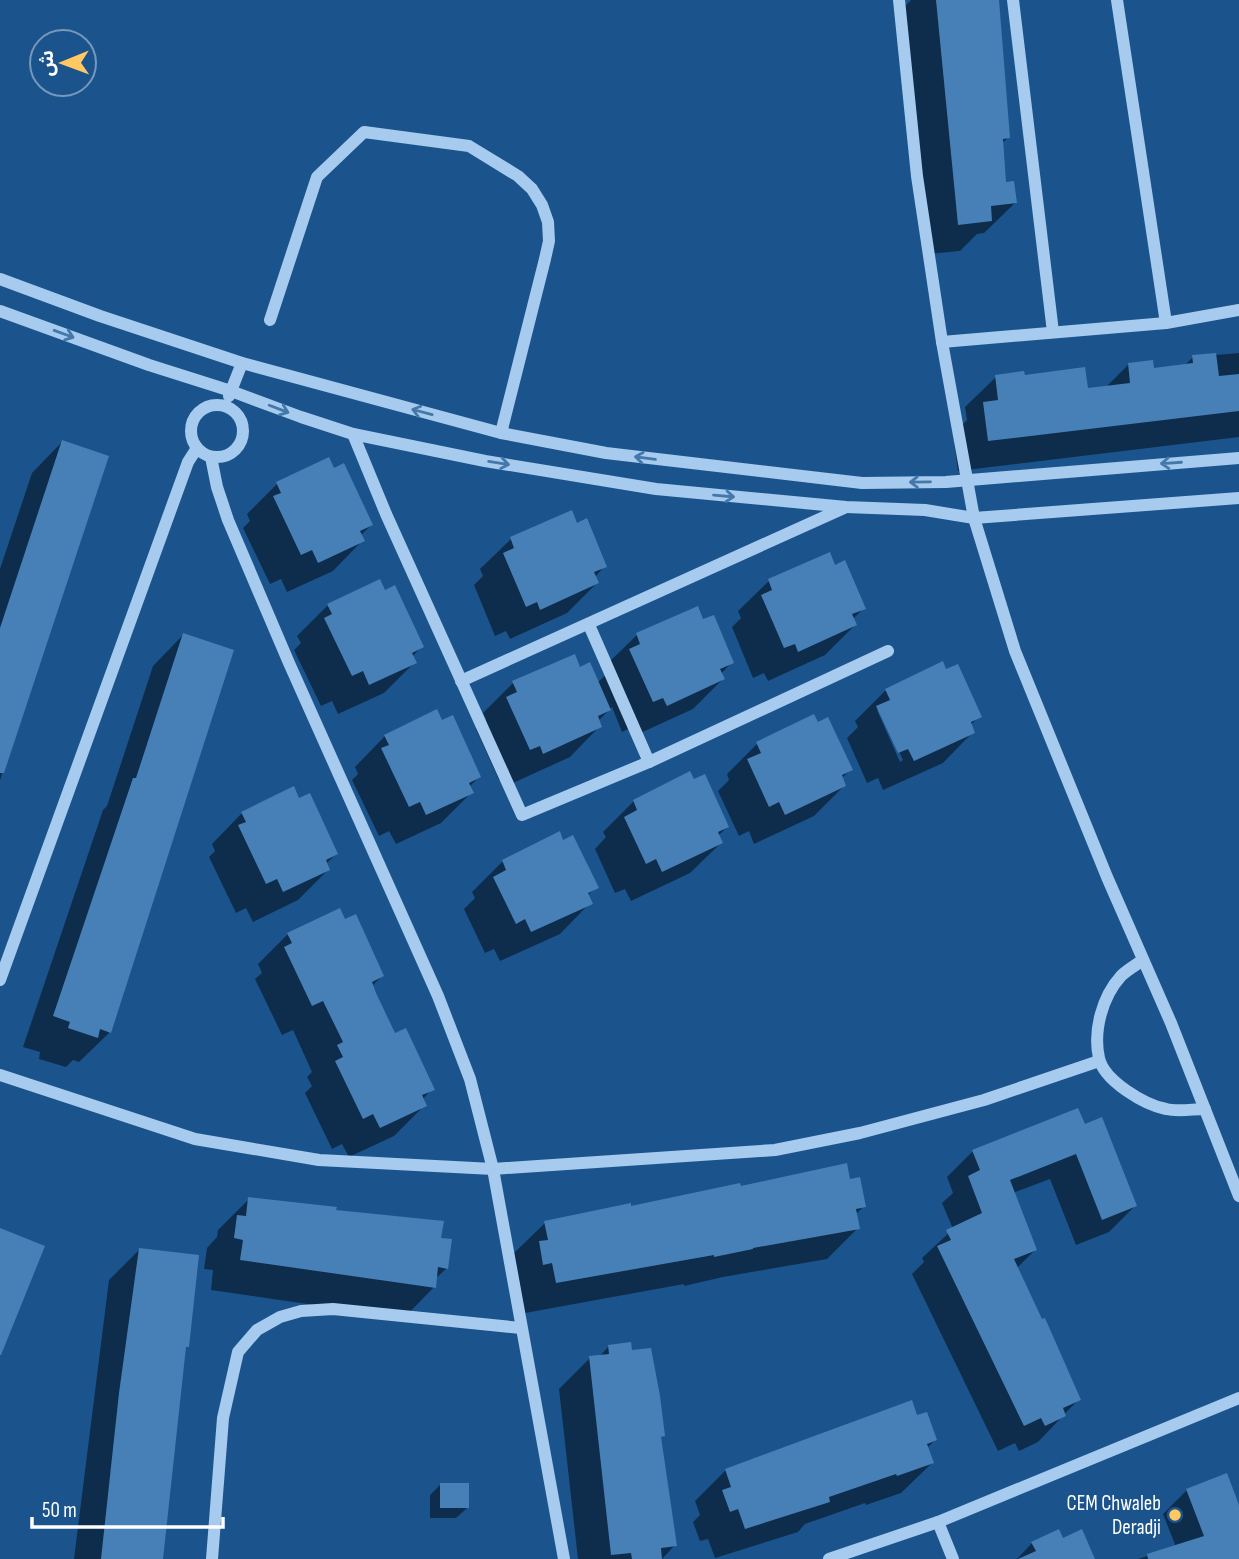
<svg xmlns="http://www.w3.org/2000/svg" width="1239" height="1559" font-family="'Sofia Sans Condensed','Noto Sans Arabic',sans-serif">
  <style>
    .shadow { fill: #0007; fill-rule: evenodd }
    .building { fill: #4780b7 }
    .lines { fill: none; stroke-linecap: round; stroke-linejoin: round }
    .minor { stroke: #a7cbee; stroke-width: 12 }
    .oneway { stroke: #4578aa }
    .poi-dot { fill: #ffc863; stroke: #1b548d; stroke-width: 2.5 }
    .labels { text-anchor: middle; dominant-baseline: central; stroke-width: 5; stroke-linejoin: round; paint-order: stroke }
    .poi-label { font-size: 21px; fill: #fff; stroke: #1b548d; text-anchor: end }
  </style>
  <rect width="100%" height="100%" fill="#1b548d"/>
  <!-- shadow -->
  <g class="shadow">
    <path d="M911,0H998L1009,137L1001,144L1005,184L1015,203L984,233L977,234L960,251L928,254L904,7Z"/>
    <path d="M1239,353V437L958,471L953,434L967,420L965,407L996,377H1023L1086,390L1105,388L1128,365L1152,370L1184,366L1193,357Z"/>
    <path d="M62,442L106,457L0,780V569L32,473Z"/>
    <path d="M277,484L371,525L361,535L363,540L333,571L287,592L281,579L270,584L243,528L250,521L247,514Z"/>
    <path d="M571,513L576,525L605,566L595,577L597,583L567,613L510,639L506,631L495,636L474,585L483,576L480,569L511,539Z"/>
    <path d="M829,555L834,567L864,608L853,619L855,625L825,655L768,681L764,673L753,678L732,627L741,618L738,611L769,581Z"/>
    <path d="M328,605L422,646L412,657L414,663L384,693L338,714L332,701L321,706L294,650L301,643L297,636Z"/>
    <path d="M697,609L702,621L732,662L721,674L723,679L693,709L636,735L632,727L622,732L612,707L598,721L600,726L570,757L513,783L509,775L499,780L476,729L486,719L483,713L513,683L579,669L597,683L609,672L606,665L637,635Z"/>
    <path d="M183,635L110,1032L79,1062L73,1060L66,1067L39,1059L40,1052L23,1047L103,810L107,806L153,666Z"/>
    <path d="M946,671L979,716L970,726L973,732L943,763L883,790L878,778L867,783L847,738L858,727L855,721L886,690ZM879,708L903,760L900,762L877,710Z"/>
    <path d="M385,736L479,777L469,787L472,792L441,823L396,844L389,831L379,836L352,780L358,774L355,767Z"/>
    <path d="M757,744L850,770L841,779L844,786L814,816L754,844L749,831L739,836L718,791L729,780L727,774Z"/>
    <path d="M298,800L336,854L326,864L328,870L298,900L253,922L246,908L236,913L209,857L215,851L212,844L242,813Z"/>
    <path d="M634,801L727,827L718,836L721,843L690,873L631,901L625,889L615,893L595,849L606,837L603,832Z"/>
    <path d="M563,842L596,887L587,896L590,903L560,934L500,961L494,949L485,953L464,909L475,898L472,892L503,861Z"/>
    <path d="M288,934L382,976L372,986L395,1035L432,1089L422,1100L425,1105L394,1136L349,1157L342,1144L332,1149L305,1093L312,1086L307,1077L312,1072L293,1030L282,1035L255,979L262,973L258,964Z"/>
    <path d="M1084,1127L1135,1206L1109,1232L1076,1245L1050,1179L1013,1193L1035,1250L1016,1269L1079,1399L1038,1442L1019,1451L1015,1443L998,1451L912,1274L924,1262L922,1258L953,1229L942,1203L953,1193L947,1177L973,1151Z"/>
    <path d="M849,1181L864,1206L855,1215L858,1228L827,1259L723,1277L684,1286V1284L525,1313L514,1253L545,1223L739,1188Z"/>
    <path d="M249,1199L334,1212L439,1239L447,1268L435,1279L434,1287L404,1318L211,1290L213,1270L204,1269L207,1248L217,1237L218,1230Z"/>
    <path d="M139,1250L187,1346L184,1349L161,1559H74L109,1280Z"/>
    <path d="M609,1346L663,1436L659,1439L675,1545L662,1559H578L559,1389L590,1358L599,1357Z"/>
    <path d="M916,1417L935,1440L927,1448L932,1463L901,1493L866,1505L865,1503L805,1524L798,1532L715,1558L708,1539L700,1541L693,1522L700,1515L695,1501L726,1470Z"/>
    <path d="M440,1485L467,1508L456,1518H430V1495Z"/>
    <path d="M1187,1490L1239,1510V1559H1138L1176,1547L1163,1514Z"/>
    <path d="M1062,1540L1093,1559H1017L1032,1543Z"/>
  </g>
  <!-- building -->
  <g class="building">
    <path d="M936,0H999L1010,138L1003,139L1006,182L1014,181L1017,203L991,206L992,221L958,225Z"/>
    <path d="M1216,353L1219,376L1239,374V411L988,441L983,402L998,400L995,375L1024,371L1025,375L1085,367L1088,388L1130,383L1128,363L1153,360L1154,368L1193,363L1192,355Z"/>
    <path d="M62,440L109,456L4,773H0V628Z"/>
    <path d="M329,457L334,468L344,463L373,525L360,531L365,541L318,563L312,550L301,555L273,496L281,493L276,482Z"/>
    <path d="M572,510L577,523L587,518L607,567L594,572L599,583L540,610L537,602L526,607L503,553L514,548L510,537Z"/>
    <path d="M830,552L835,565L845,560L866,609L852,614L857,625L798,652L795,644L784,648L761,595L772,590L768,579Z"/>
    <path d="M380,579L385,590L395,585L424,647L412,653L417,663L369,685L363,671L352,676L324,618L332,614L327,604Z"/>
    <path d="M698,606L703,619L714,615L734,663L720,669L725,679L667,706L663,698L653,702L629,649L640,644L636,633Z"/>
    <path d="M183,633L234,650L111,1033L100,1029L98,1038L68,1028L70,1022L53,1016L133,778H136Z"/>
    <path d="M575,654L580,667L590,662L611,710L598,716L602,727L543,754L540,746L530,750L506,697L517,692L512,681Z"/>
    <path d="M943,661L946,669L958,664L982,717L971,722L975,733L914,761L908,749L898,753L876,706L890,700L885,689Z"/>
    <path d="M437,709L442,720L453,715L481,777L469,783L474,793L426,815L420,802L409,807L381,748L389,745L384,735Z"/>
    <path d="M814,714L818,722L828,717L853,770L842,775L846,786L785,815L779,802L769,807L747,759L761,753L756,742Z"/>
    <path d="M690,771L694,779L705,774L729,827L718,832L723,843L662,872L656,859L646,864L624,817L637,810L633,800Z"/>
    <path d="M294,786L299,798L310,793L338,854L326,860L330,870L283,892L277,879L266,884L238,825L246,822L241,812Z"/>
    <path d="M560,831L563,840L573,835L599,888L588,893L593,904L531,932L525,919L516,924L493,877L506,870L502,860Z"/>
    <path d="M340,908L345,919L356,914L384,976L372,982L376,993L395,1033L406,1028L435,1090L422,1095L427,1106L380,1128L373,1114L363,1119L335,1061L343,1057L337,1045L343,1042L323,1001L312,1006L284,947L292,943L287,933Z"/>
    <path d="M1078,1108L1085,1124L1102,1117L1137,1206L1102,1220L1076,1154L1010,1180L1037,1250L1014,1259L1042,1319L1045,1318L1081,1400L1063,1408L1066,1416L1045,1426L1041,1418L1024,1426L937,1246L951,1240L946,1230L982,1213L968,1176L980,1170L972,1150Z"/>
    <path d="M847,1163L850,1179L860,1177L866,1207L856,1209L860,1229L753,1248V1249L714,1257V1255L556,1283L552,1263L543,1265L539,1241L548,1240L544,1221L631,1203V1206L740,1183L741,1186Z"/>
    <path d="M248,1197L337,1207L336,1210L444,1221L441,1238L452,1239L448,1269L438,1267L436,1288L240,1260L243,1240L234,1238L237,1215L246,1216Z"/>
    <path d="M0,1228L45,1246L1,1355H0Z"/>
    <path d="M139,1248L199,1255L189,1347H186L163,1559H101L119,1393Z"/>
    <path d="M631,1342L632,1350L651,1348L660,1396L665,1436L661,1437L677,1546L661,1548L662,1559H632L631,1553L611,1555L589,1356L609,1354L608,1345Z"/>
    <path d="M912,1400L917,1415L927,1412L937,1440L927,1444L934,1463L897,1476L896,1474L829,1497L830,1502L745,1529L738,1509L730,1512L722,1490L731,1487L725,1469Z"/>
    <path d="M1227,1473L1239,1505V1559H1148L1147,1554L1204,1536L1186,1489Z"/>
    <rect x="440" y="1483" width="29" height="25"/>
    <path d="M1059,1529L1063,1538L1082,1529L1095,1559H1018L1036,1551L1031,1542Z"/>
  </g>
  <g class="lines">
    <!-- minor -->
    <g class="minor">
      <path d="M899,0L917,176L942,342L974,518L1015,651L1107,877L1171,1023L1239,1196"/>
      <path d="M1013,0L1053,332"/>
      <path d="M1117,0L1166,323"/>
      <path d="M0,279L100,316L242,363L501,433L606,453L862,483L946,482L1239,458"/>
      <path d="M0,311L149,365L231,391L301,417L353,434L485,461L656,489L846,507L925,510L974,518L1239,498"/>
      <path d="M270,320L317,177L364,132L469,146L518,176L532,189L542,205L548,222L549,241L545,259L501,433"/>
      <path d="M942,342L1166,323L1239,310"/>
      <path d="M229,396L242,363"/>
      <circle cx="217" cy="431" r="26"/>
      <path d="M353,434L386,514L522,815L649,762L888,651"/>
      <path d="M211,457L217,487L228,520L289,663L438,996L470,1079L493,1169L564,1559"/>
      <path d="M589,625L649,762"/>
      <path d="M461,681L844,508"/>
      <path d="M1143,960C1136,965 1127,970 1121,976C1102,997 1093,1031 1099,1058C1104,1081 1145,1105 1166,1109C1178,1112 1193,1109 1205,1109"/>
      <path d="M0,980L188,462L197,448"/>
      <path d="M0,1075L195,1139L319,1160L493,1169L775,1150L860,1133L984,1100L1099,1061"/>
      <path d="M938,1522L953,1559"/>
      <path d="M212,1559L223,1418L238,1352L257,1330L280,1317L301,1311L333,1309L521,1328"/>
      <path d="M829,1559L938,1522L1239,1398"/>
    </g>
  </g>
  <!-- one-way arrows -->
  <defs><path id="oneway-shaft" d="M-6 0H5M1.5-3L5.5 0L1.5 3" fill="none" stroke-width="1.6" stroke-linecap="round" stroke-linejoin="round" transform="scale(1.75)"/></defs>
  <g class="oneway">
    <use href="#oneway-shaft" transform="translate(64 334) rotate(20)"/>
    <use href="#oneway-shaft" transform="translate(279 409) rotate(21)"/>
    <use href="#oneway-shaft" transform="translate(422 412) rotate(-165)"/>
    <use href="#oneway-shaft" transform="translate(645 458) rotate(-172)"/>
    <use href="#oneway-shaft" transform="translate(499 463) rotate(9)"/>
    <use href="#oneway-shaft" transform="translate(1171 463) rotate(176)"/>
    <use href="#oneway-shaft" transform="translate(920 482) rotate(179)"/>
    <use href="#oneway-shaft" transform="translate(724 496) rotate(5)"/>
  </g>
  <!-- markers -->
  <circle class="poi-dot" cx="1175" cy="1515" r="7"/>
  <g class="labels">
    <!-- poi labels -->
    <g class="poi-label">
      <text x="1161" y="1503">CEM Chwaleb<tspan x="1161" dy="24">Deradji</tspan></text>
    </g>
  </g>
  <!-- north arrow -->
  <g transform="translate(63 63) rotate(269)"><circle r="33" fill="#1b548d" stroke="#7698bb" stroke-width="2"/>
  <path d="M0-5L12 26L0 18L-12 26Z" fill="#ffc863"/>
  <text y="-10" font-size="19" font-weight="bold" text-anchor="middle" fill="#ffffff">ش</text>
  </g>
  <!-- scale -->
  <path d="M32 1517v10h191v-10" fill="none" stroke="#ffffff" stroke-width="3.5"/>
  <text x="42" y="1517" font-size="21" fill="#ffffff" stroke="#1b548d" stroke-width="5" paint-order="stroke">50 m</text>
</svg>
